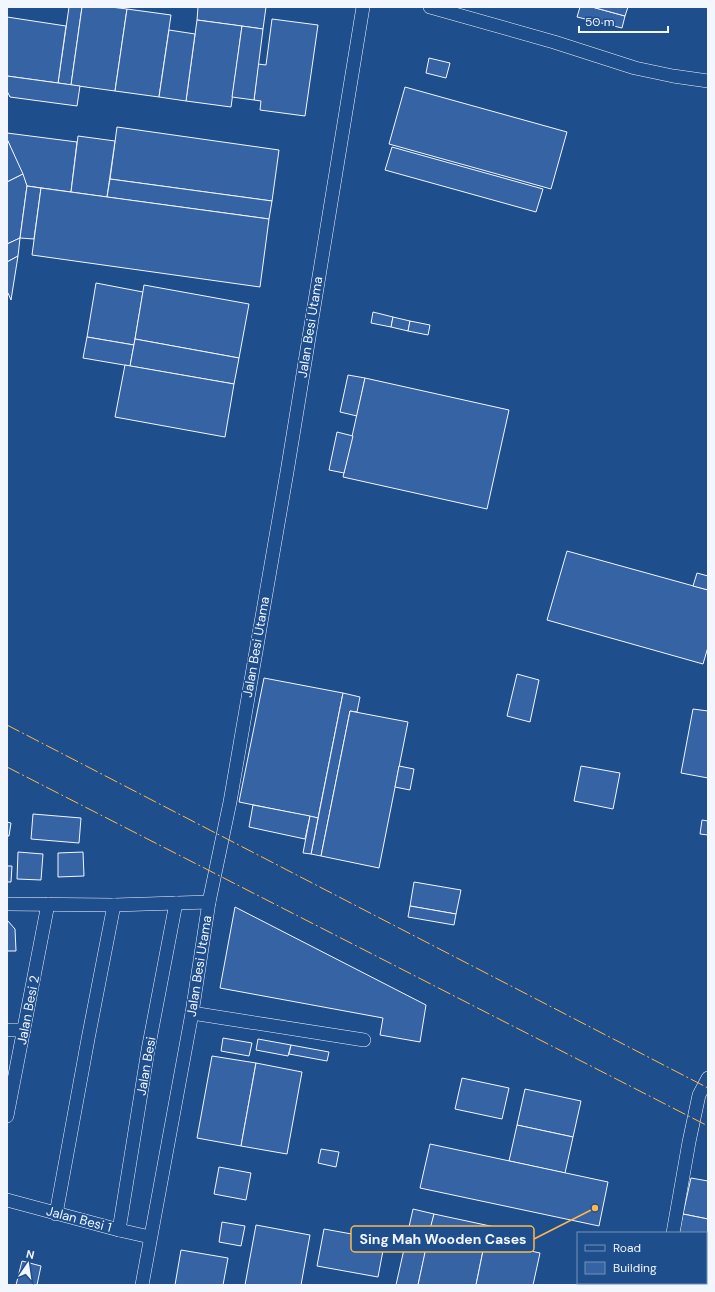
<svg xmlns="http://www.w3.org/2000/svg" width="715" height="1292" font-family="'DM Sans',sans-serif">
  <style>
    .building { fill: #3563a3; stroke: #f2f6ff }
    .lines { fill: none; stroke-linecap: round; stroke-linejoin: round }
    .minor-casing { stroke: #f2f6ff; stroke-width: 14 }
    .minor { stroke: #1f4e8c; stroke-width: 13 }
    .power { stroke: #ffb74d; stroke-width: 1; stroke-dasharray: 14 3 2 3; stroke-linecap: butt }
    .labels { text-anchor: middle; dominant-baseline: central; stroke-width: 3; stroke-linejoin: round; paint-order: stroke }
    .street-label { font-size: 13px; fill: #f2f6ff; stroke: #1f4e8c }
    .leader { fill: none; stroke: #ffb74d; stroke-width: 1.5 }
    .callout-dot { fill: #ffb74d; stroke: #1f4e8c; stroke-width: 1.5 }
    .callout { fill: #1f4e8c; stroke: #ffb74d; stroke-width: 1.5 }
    .callout-label { font-size: 14px; text-anchor: middle; font-weight: bold; fill: #f2f6ff }
  </style>
  <rect width="100%" height="100%" fill="#1f4e8c"/>
  <!-- building -->
  <g class="building">
    <path d="M69,7H82L71,85L58,83Z"/>
    <path d="M82,7H111L127,9L115,91L71,85Z"/>
    <path d="M198,7H266L263,29L197,20Z"/>
    <path d="M580,7H592L625,16L622,28L577,17Z"/>
    <path d="M592,7H628L625,16Z"/>
    <path d="M127,9L171,15L159,97L115,91Z"/>
    <path d="M7,17L66,26L58,83L7,76Z"/>
    <path d="M272,19L318,25L305,116L260,110L261,101L254,100L258,64L266,65Z"/>
    <path d="M197,20L242,26L231,107L186,101Z"/>
    <path d="M242,26L263,29L254,100L232,97Z"/>
    <path d="M169,30L195,34L186,101L159,97Z"/>
    <path d="M429,58L450,63L446,78L426,73Z"/>
    <path d="M7,76L80,86L77,106L10,97L7,91Z"/>
    <path d="M405,87L567,132L551,189L389,144Z"/>
    <path d="M117,127L279,150L272,201L110,179Z"/>
    <path d="M7,133L77,142L71,192L27,186L7,139Z"/>
    <path d="M78,136L115,141L107,197L71,192Z"/>
    <path d="M7,139L23,174L7,182Z"/>
    <path d="M392,147L543,189L536,212L385,170Z"/>
    <path d="M23,174L27,186L20,238L7,244V182Z"/>
    <path d="M110,179L272,201L269,219L107,197Z"/>
    <path d="M27,186L41,188L34,239L20,238Z"/>
    <path d="M41,188L269,219L260,287L32,255Z"/>
    <path d="M20,238L18,256L7,262V244Z"/>
    <path d="M18,256L11,300L7,291V262Z"/>
    <path d="M96,283L143,292L134,345L87,337Z"/>
    <path d="M144,285L249,304L239,358L135,339Z"/>
    <path d="M373,312L393,317L391,327L371,323Z"/>
    <path d="M393,317L410,321L408,331L391,327Z"/>
    <path d="M410,321L430,325L428,335L408,331Z"/>
    <path d="M87,337L134,345L130,366L83,358Z"/>
    <path d="M135,339L239,358L234,384L130,366Z"/>
    <path d="M125,365L234,384L225,437L115,417Z"/>
    <path d="M348,375L365,378L357,416L340,412Z"/>
    <path d="M365,378L509,410L487,509L343,477Z"/>
    <path d="M337,432L353,436L344,473L329,470Z"/>
    <path d="M567,551L708,590V647L703,664L547,620Z"/>
    <path d="M697,573L708,576V590L693,586Z"/>
    <path d="M517,674L539,680L530,722L507,716Z"/>
    <path d="M264,678L343,693L318,818L239,802Z"/>
    <path d="M343,693L360,697L357,712L350,711L321,856L311,854Z"/>
    <path d="M693,709L708,711V778L681,773Z"/>
    <path d="M350,711L408,722L379,868L321,856Z"/>
    <path d="M399,766L414,769L410,790L395,787Z"/>
    <path d="M581,766L620,773L613,809L574,801Z"/>
    <path d="M253,805L310,816L305,839L249,827Z"/>
    <path d="M33,814L81,818L79,843L31,839Z"/>
    <path d="M310,816L318,818L311,854L303,853Z"/>
    <path d="M702,820L708,821V835L700,834Z"/>
    <path d="M7,822L11,823L9,836H7Z"/>
    <path d="M18,852L43,854L41,880L17,879Z"/>
    <path d="M83,852L84,876L58,877V853Z"/>
    <path d="M7,866H12L11,882H7Z"/>
    <path d="M414,882L461,890L456,914L410,906Z"/>
    <path d="M410,906L456,914L454,925L408,917Z"/>
    <path d="M235,907L426,1005L420,1042L380,1035L383,1018L220,988Z"/>
    <path d="M7,920L15,929L16,951H7Z"/>
    <path d="M223,1038L252,1043L249,1056L221,1051Z"/>
    <path d="M258,1039L291,1045L288,1056L256,1050Z"/>
    <path d="M291,1045L329,1052L327,1061L289,1054Z"/>
    <path d="M212,1056L256,1063L241,1146L197,1138Z"/>
    <path d="M256,1063L302,1072L287,1154L241,1146Z"/>
    <path d="M462,1078L509,1088L502,1119L455,1109Z"/>
    <path d="M525,1089L581,1101L573,1137L517,1125Z"/>
    <path d="M517,1125L573,1137L565,1173L509,1161Z"/>
    <path d="M430,1144L608,1182L599,1226L420,1188Z"/>
    <path d="M321,1149L339,1152L336,1167L318,1163Z"/>
    <path d="M219,1167L251,1173L246,1200L214,1194Z"/>
    <path d="M691,1178L708,1181V1219L683,1214Z"/>
    <path d="M413,1209L434,1214L418,1285H396Z"/>
    <path d="M434,1214L509,1230L505,1245L430,1229Z"/>
    <path d="M683,1214L708,1219V1252H706V1233H679Z"/>
    <path d="M222,1222L245,1226L241,1246L219,1242Z"/>
    <path d="M256,1225L310,1235L301,1285H245Z"/>
    <path d="M324,1229L385,1240L378,1277L317,1266Z"/>
    <path d="M430,1229L485,1241L476,1285H418Z"/>
    <path d="M485,1241L540,1253L533,1285H476Z"/>
    <path d="M181,1250L228,1258L223,1285H175Z"/>
    <path d="M22,1261L41,1266L37,1285H16Z"/>
    <path d="M706,1270L708,1271V1285H698L699,1283H706Z"/>
  </g>
  <g class="lines">
    <defs>
      <g id="minor">
        <path d="M430,7L554,42L635,68L673,76L708,81"/>
        <path d="M7,904L114,905L209,902"/>
        <path d="M192,1013L364,1040"/>
        <path d="M7,1030H24"/>
        <path d="M7,1116L48,904"/>
        <path d="M7,1200L119,1230L150,1237"/>
        <path d="M56,1214L88,1039L114,905"/>
        <path d="M119,1230L148,1050L176,903"/>
        <path d="M673,1233L689,1142L699,1095L708,1078"/>
        <path d="M142,1285L192,1013L209,902L230,802L287,472L363,7"/>
        <path d="M664,1285L665,1283"/>
      </g>
    </defs>
    <!-- minor casing -->
    <use href="#minor" class="minor-casing"/>
    <!-- minor -->
    <use href="#minor" class="minor"/>
    <!-- power -->
    <g class="power">
      <path d="M7,725L708,1088"/>
      <path d="M7,767L708,1126"/>
    </g>
  </g>
  <g class="labels">
    <!-- street labels -->
    <g class="street-label">
      <text transform="translate(310 327) rotate(-81)">Jalan Besi Utama</text>
      <text transform="translate(256 647) rotate(-80)">Jalan Besi Utama</text>
      <text transform="translate(199 966) rotate(-81)">Jalan Besi Utama</text>
      <text transform="translate(28 1010) rotate(-79)">Jalan Besi 2</text>
      <text transform="translate(146 1066) rotate(-80)">Jalan Besi</text>
      <text transform="translate(79 1219) rotate(15)">Jalan Besi 1</text>
    </g>
  </g>
  <!-- callouts -->
  <path class="leader" d="M595 1208L534 1239"/>
  <circle class="callout-dot" cx="595" cy="1208" r="4"/>
  <rect class="callout" x="351" y="1226" width="183" height="26" rx="4"/>
  <g class="callout-label">
    <text x="443" y="1244">Sing Mah Wooden Cases</text>
  </g>
  <!-- border -->
  <rect width="715" height="1292" fill="none" stroke="#f2f6ff" stroke-width="16"/>
  <!-- legend -->
  <rect x="577" y="1232" width="130" height="52" fill="#1f4e8c" stroke="#7391ba"/>
  <rect x="585" y="1245" width="20" height="6" fill="#1f4e8c" stroke="#7391ba"/>
  <text x="613" y="1252" font-size="12" fill="#f2f6ff">Road</text>
  <rect x="585" y="1262" width="20" height="12" fill="#3563a3" stroke="#7391ba"/>
  <text x="613" y="1272" font-size="12" fill="#f2f6ff">Building</text>
  <!-- north arrow -->
  <g transform="translate(28 1264) rotate(13)" stroke="#1f4e8c" stroke-width="3" paint-order="stroke">
  <path d="M0-3L7 15L0 10L-7 15Z" fill="#f2f6ff"/>
  <text y="-6" font-size="11" font-weight="bold" text-anchor="middle" fill="#f2f6ff">N</text>
  </g>
  <!-- scale -->
  <path d="M579 26v6h89v-6" fill="none" stroke="#f2f6ff" stroke-width="2"/>
  <text x="585" y="26" font-size="12" fill="#f2f6ff" stroke="#1f4e8c" stroke-width="3" paint-order="stroke">50 m</text>
</svg>
